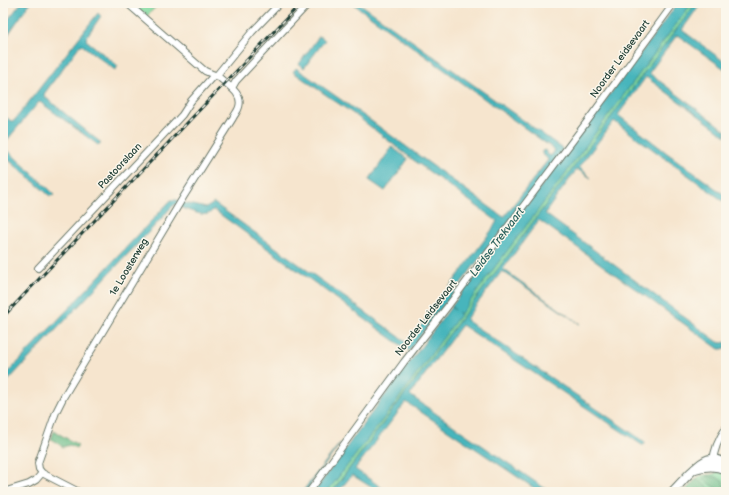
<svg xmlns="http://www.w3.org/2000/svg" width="729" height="495" font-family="'Balsamiq Sans',sans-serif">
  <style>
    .green { fill: #83dca1; stroke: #518c6a; fill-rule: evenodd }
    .forest { fill: #6abc87; stroke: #447c5e }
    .water { fill: #46b5bc; stroke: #327978 }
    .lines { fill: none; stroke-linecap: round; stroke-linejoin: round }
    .ferry { stroke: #2b615d; stroke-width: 1; stroke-dasharray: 5 4; stroke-linecap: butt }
    .minor-casing { stroke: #6a786a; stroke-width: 8 }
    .major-casing { stroke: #6a786a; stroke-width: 10 }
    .minor { stroke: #fff; stroke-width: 6 }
    .major { stroke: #fff; stroke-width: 8 }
    .rail-casing { stroke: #1f3d34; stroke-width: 3 }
    .rail { stroke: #fbf7ec; stroke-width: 1.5; stroke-dasharray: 4.5; stroke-linecap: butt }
    .labels { text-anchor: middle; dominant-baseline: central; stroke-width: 3; stroke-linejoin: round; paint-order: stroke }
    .street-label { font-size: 10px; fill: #1f3d34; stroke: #fbf7ec }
    .water-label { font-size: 11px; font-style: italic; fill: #2b615d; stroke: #fbf7ec }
  </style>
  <rect width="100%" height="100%" fill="#fbf7ec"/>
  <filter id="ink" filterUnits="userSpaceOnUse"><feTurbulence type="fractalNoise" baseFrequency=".025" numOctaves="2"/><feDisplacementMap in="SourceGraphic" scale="8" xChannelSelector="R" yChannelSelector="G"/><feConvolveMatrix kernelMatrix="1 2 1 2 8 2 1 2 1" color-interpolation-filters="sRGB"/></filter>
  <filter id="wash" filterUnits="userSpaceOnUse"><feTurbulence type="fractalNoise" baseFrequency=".012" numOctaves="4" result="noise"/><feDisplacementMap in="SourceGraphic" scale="16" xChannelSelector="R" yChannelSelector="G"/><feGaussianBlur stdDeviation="0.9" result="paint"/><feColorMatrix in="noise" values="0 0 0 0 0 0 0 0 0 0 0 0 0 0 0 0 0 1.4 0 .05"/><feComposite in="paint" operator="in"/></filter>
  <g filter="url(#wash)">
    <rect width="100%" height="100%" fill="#f6e5ce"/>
    <!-- green -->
    <g class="green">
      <path d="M130,3H158C157,7 149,13 146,17Z"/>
      <path d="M692,3H696L339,482L332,492H327L394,405L498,263L539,209Z"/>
      <path d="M718,471L726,474V492H715L696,479C704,471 712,478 718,471ZM707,476L716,477L720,479L724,486L722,489Z"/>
    </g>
    <!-- forest -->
    <g class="forest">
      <path d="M54,431L78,445L76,448L70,445L63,447L51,439Z"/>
      <path d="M707,476C713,477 718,477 723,481L724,487L722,489L719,490L702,479Z"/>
      <path d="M696,479L715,492H684Z"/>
    </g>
    <!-- water -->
    <g class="water">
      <path d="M21,3H30L3,42V26Z"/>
      <path d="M352,3H359L562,148V150L512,225L678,3H692L539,209L498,263L394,405L327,492H314L364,423L508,231L504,229L485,251L450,298L433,319L409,351L214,210H213C212,211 210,213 208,214C202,216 188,210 182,208L181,206L183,203H185L206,208L214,203L408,343L491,231L497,221L412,159L358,117L293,72L296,68L367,118L502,216L504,217L548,160L546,157L542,154V151L545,150L547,154L551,156L555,150Z"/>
      <path d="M696,3H701L682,30L726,63V70L680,37L677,35L649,73L726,131V136L646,77L618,115L667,153L726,196V203L614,121L579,167L591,178L577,169L545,213L547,215L718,342L722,343L726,342V348L722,349H719L539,220L503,269L580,324L502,271L468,316L466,320L629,431L645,442V444L643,445H642L462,325L434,362L410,395L438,415L550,492H540L406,402L355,469L388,492H379L352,475L338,492H332Z"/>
      <path d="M98,13L101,16L87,36L86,40L118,66L115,70L82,45H80L44,94L45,97L100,142V145H98L40,102H39L7,140L4,145L5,148L48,188L55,195L50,196L3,155V133L7,128L3,124V115L11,121H14Z"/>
      <path d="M319,36L325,40L304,68L299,64Z"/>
      <path d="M392,147L408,159L385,191L369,180Z"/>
      <path d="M171,200H178V202L177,204C170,206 167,213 162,218L3,386V378Z"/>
      <path d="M340,443V444L305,492H302Z"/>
    </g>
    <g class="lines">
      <!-- ferry -->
      <path class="ferry" d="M451,307L461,314"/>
    </g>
  </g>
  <g filter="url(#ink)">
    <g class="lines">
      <defs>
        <g id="minor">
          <path d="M216,76L252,32L280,3"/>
          <path d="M232,88L236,81L250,66L309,3"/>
          <path d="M38,268L182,115L191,101L214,75"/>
          <path d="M713,462C714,449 719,438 726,428"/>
          <path d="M3,492L29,484L36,480L42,473"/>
          <path d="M79,492L42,473L39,469L38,463L56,412L64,396L184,196L233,118C235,114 238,111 239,107C243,94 229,86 221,79L219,77L205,71L127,3"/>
          <path d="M309,492L404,362L448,306L586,123L674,3"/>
        </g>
        <g id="major">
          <path d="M695,469C707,466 715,465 726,470"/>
          <path d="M672,492C678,486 684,479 690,473C702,462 710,452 726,465"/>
        </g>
      </defs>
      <!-- minor casing -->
      <use href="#minor" class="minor-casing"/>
      <!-- major casing -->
      <use href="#major" class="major-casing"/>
      <!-- minor -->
      <use href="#minor" class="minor"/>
      <!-- major -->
      <use href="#major" class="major"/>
      <defs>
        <path id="rail" d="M3,317L301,3"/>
      </defs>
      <!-- rail casing -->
      <use href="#rail" class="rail-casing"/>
      <!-- rail -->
      <use href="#rail" class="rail"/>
    </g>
  </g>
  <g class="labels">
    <!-- street labels -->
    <g class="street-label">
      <text transform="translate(620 59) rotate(-54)">Noorder Leidsevaart</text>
      <text transform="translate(120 166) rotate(-47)">Pastoorslaan</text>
      <text transform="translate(129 267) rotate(-59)">1e Loosterweg</text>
      <text transform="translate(426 318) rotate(-52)">Noorder Leidsevaart</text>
    </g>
    <!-- water labels -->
    <g class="water-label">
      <text transform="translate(497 242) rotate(-53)">Leidse Trekvaart</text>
    </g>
  </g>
  <!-- margin -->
  <rect width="729" height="495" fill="none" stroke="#fbf7ec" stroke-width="16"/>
</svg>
